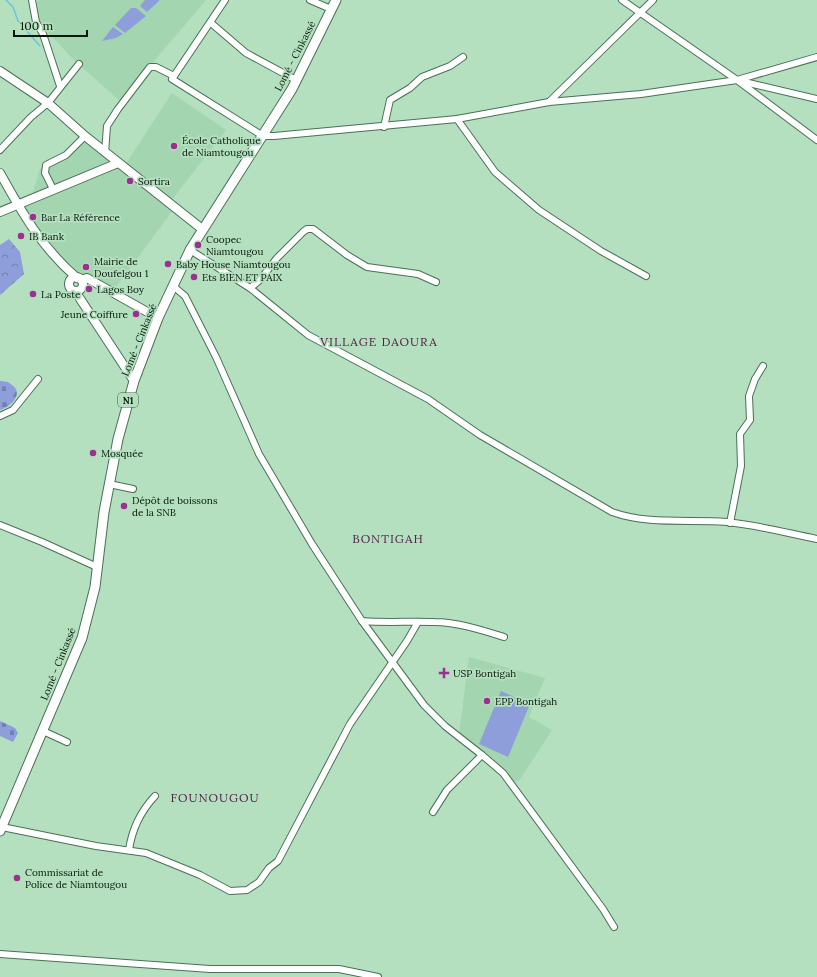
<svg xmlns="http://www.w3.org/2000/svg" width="817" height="977" font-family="Lora,serif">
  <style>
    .built { fill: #a3d5b0 }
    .green { fill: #8e9eda }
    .forest { fill: url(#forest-firs) }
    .cemetery { fill: url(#cemetery-stones) }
    .park { fill: url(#park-crowns) }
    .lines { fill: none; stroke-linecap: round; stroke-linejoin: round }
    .stream { stroke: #6bc6d9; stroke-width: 1.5 }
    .minor-casing { stroke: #497154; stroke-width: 8 }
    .major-casing { stroke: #497154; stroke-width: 10 }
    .highway-casing { stroke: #497154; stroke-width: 11 }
    .minor { stroke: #fff; stroke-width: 6 }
    .major { stroke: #fff; stroke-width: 8 }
    .highway { stroke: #fff; stroke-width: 9 }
    .poi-dot { fill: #9c2f90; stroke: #b4e0bf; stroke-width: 1.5 }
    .labels { text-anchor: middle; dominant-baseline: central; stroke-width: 3.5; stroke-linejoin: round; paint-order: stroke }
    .shield { fill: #b4e0bf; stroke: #3b5342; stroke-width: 1 }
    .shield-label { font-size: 9px; font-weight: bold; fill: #07170c }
    .street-label { font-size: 10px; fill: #07170c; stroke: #b4e0bf }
    .poi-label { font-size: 10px; fill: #07170c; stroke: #b4e0bf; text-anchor: start }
    .quarter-label { font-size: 12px; letter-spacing: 1px; fill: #55214e; stroke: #b4e0bf }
  </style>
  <defs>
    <pattern id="forest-firs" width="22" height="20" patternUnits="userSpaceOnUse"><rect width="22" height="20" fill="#8e9eda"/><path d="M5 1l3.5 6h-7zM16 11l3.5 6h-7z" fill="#7280af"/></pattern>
    <pattern id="cemetery-stones" width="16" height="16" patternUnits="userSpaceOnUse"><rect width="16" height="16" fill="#8e9eda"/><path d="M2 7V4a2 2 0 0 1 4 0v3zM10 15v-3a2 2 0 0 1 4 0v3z" fill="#7280af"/></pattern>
    <pattern id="park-crowns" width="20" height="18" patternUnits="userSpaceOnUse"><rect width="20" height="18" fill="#8e9eda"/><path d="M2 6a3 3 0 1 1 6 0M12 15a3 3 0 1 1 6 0" fill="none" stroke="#7280af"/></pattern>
  </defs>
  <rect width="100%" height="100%" fill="#b4e0bf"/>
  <!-- built -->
  <g class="built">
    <path d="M39,0H206L120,101L75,61L40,24L37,2Z"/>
    <path d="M172,93L226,130L171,201L125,165Z"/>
    <path d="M80,139L173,210L113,291L85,279L48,243L22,208L31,199L40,169Z"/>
    <path d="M469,657L545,678L529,717L552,730L521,778L515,783L502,769L459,735Z"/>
  </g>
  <!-- green -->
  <g class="green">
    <path d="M145,0H159V1L147,12L140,6Z"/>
    <path d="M131,8H136L146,16L125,33L115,25Z"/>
    <path d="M113,27L123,34L116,38L102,41Z"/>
    <path d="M501,691L530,704L508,757L479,744Z"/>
  </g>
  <!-- forest -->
  <path class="forest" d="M0,381C24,384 21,402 0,410Z"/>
  <!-- cemetery -->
  <g class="cemetery">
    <path d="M0,381L8,382L12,386L3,405L0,404Z"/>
    <path d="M0,721L15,728L18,733L13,742L0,736Z"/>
  </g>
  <!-- park -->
  <path class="park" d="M9,239L20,252L24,274L0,295V245Z"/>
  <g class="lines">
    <!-- stream -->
    <path class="stream" d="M6,0L13,7L18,21L40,46"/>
    <defs>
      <g id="minor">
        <path d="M32,0L36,22L43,34L60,86"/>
        <path d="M225,0L172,79L263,136H274L457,119L549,102L641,94L737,80L817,57"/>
        <path d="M310,0L331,9"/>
        <path d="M622,0L737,80L817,140"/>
        <path d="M211,23L246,53L296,80"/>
        <path d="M740,81L817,99"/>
        <path d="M549,102L653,0"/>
        <path d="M457,119L495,172L539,210L601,251L646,276"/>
        <path d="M384,127L390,100L410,88L422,77L450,66L463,57"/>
        <path d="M0,150L31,117L48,103L79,64"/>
        <path d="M105,153L107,126L118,109L150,67H156L174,76"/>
        <path d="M53,189L45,173L46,165L66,155L85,136"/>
        <path d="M190,250L250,288L308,335L428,399L480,435L612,512C648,525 689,519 727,522C757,525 787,533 817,539"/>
        <path d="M173,286L185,296L216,357L259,454L312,544L362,621L424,705L445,726L482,755L503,773L603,909L614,927"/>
        <path d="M250,288L260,280L277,258L303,232L307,229H313L347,255L367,267L418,274L436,282"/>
        <path d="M0,416L13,410L38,379"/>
        <path d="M109,484L133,489"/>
        <path d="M730,523L741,466L740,434L750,420L749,396L755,379L763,366"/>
        <path d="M0,525L42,542L97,567"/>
        <path d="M362,621C386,623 410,621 434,622C457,622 482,630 504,637"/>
        <path d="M43,731L67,742"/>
        <path d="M433,812L447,790L482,755"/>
        <path d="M2,827L96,846L146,853L200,875L230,891L247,890L259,882L269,868L278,861L350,724L407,641L418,622"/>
        <path d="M129,850C132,829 140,812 155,796"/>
        <path d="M0,954L210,969H339L378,977"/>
      </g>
      <g id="major">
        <path d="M0,71L48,103L85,136L202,229"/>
        <path d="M0,173C22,213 42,248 77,278"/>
        <path d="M0,212L118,163"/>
        <circle cx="76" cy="284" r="7"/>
        <path d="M81,280L87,278L158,318"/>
        <path d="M75,291L134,381"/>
      </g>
      <path id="highway" d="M0,831L82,638L95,587L104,512L118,439L134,381L158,318L190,250L292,89L336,0"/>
    </defs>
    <!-- minor casing -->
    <use href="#minor" class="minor-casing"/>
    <!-- major casing -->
    <use href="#major" class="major-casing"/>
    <!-- highway casing -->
    <use href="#highway" class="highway-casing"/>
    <!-- minor -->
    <use href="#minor" class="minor"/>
    <!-- major -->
    <use href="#major" class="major"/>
    <!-- highway -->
    <use href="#highway" class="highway"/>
  </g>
  <!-- markers -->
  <g class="poi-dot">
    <circle cx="174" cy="146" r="4"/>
    <circle cx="130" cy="181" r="4"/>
    <circle cx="33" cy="217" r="4"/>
    <circle cx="21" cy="236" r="4"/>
    <circle cx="198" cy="245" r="4"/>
    <circle cx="168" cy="264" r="4"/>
    <circle cx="86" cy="267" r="4"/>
    <circle cx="194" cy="277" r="4"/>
    <circle cx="89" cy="289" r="4"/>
    <circle cx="33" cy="294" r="4"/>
    <circle cx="136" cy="314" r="4"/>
    <circle cx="93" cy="453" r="4"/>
    <circle cx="124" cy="506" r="4"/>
    <path d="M442 667h4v4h4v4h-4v4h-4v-4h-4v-4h4z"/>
    <circle cx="487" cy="701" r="4"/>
    <circle cx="17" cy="878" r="4"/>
  </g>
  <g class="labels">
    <!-- shield labels -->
    <rect class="shield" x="118" y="393" width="20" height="14" rx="3"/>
    <g class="shield-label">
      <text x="128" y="400">N1</text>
    </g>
    <!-- street labels -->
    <g class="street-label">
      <text transform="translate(295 56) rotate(-63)">Lomé - Cinkassé</text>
      <text transform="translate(139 340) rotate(-68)">Lomé - Cinkassé</text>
      <text transform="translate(58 664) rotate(-68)">Lomé - Cinkassé</text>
    </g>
    <!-- poi labels -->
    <g class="poi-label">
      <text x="182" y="140">École Catholique<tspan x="182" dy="12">de Niamtougou</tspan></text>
      <text x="138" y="181">Sortira</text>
      <text x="41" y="217">Bar La Référence</text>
      <text x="29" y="236">IB Bank</text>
      <text x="206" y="239">Coopec<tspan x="206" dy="12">Niamtougou</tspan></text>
      <text x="94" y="261">Mairie de<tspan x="94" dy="12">Doufelgou 1</tspan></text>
      <text x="176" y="264">Baby House Niamtougou</text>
      <text x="202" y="277">Ets BIEN ET PAIX</text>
      <text x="97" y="289">Lagos Boy</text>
      <text x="41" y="294">La Poste</text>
      <text x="128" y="314" text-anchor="end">Jeune Coiffure</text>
      <text x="101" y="453">Mosquée</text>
      <text x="132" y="500">Dépôt de boissons<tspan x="132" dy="12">de la SNB</tspan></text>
      <text x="453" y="673">USP Bontigah</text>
      <text x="495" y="701">EPP Bontigah</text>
      <text x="25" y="872">Commissariat de<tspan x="25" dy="12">Police de Niamtougou</tspan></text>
    </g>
    <!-- quarter labels -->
    <g class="quarter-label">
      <text x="379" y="341">VILLAGE DAOURA</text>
      <text x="388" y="538">BONTIGAH</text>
      <text x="215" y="797">FOUNOUGOU</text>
    </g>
  </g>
  <!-- scale -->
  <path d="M14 30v6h73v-6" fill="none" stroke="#07170c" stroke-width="2"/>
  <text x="20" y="30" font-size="12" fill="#07170c" stroke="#b4e0bf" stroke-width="3" paint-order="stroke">100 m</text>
</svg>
